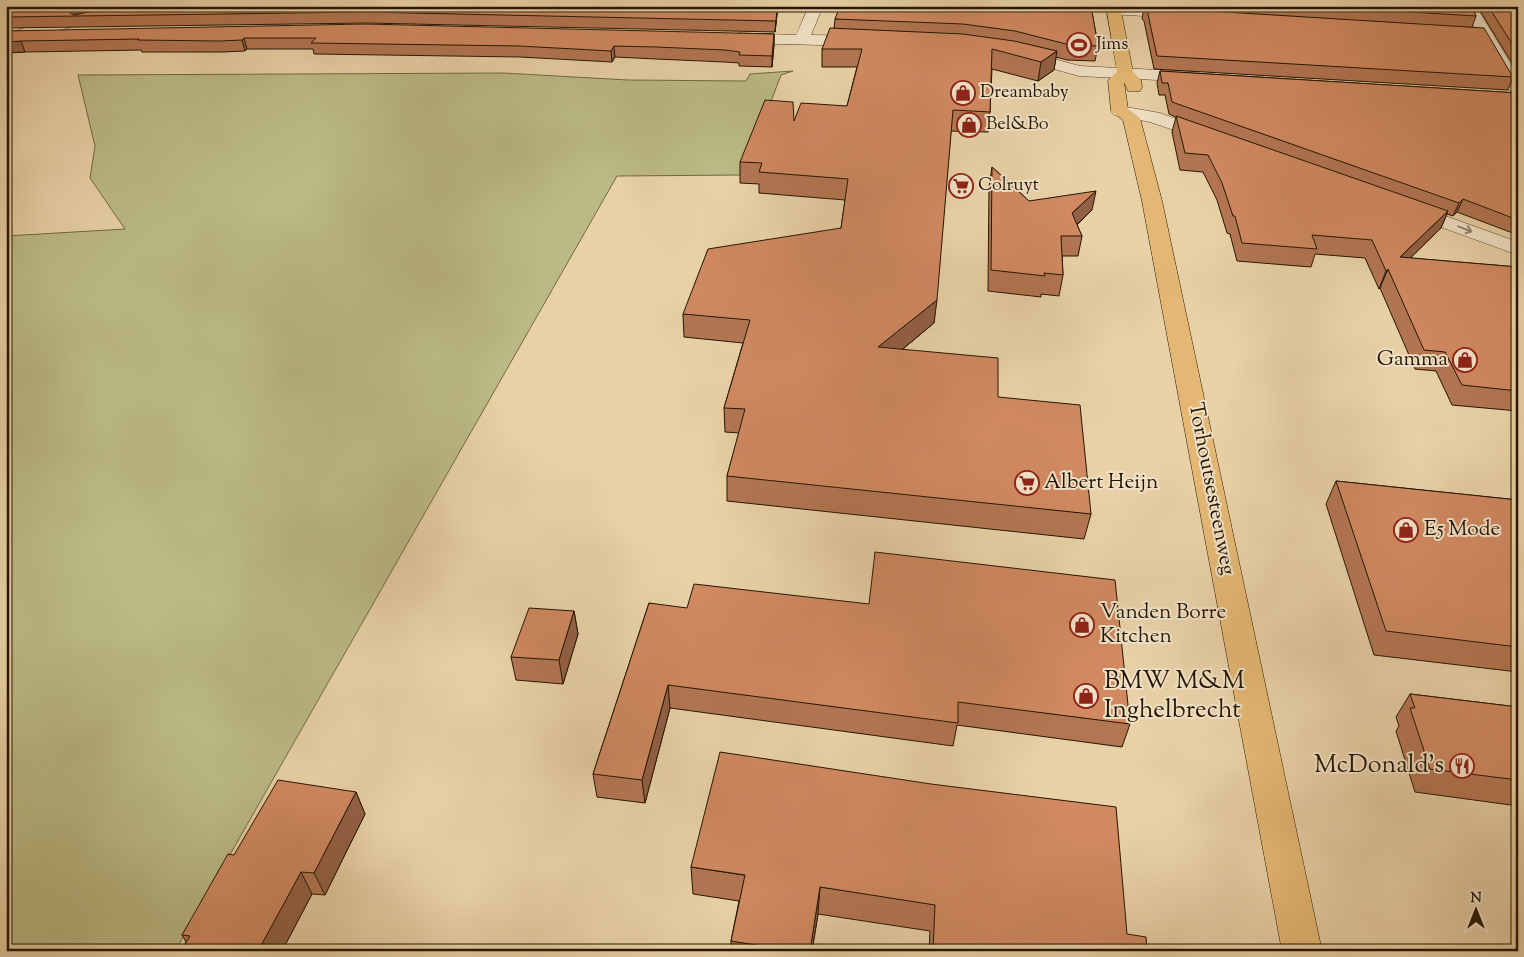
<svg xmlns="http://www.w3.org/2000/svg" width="1524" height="957" font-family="'Sorts Mill Goudy',serif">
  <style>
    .green { fill: #bbba84; stroke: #706842 }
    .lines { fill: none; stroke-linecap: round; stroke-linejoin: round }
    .minor-casing { stroke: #55442a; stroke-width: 1 }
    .primary-casing { stroke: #241501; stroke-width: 1 }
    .minor { fill: #f1e1c6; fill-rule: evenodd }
    .primary { fill: #e4b874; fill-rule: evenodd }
    .wall { fill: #b37653; stroke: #241501 }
    .shaded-wall { fill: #926044; stroke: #241501 }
    .building { fill: #d08961; stroke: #241501 }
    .oneway { stroke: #95856d }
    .labels { text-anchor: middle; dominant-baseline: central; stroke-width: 4; stroke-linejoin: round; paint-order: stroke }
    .far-poi-label { font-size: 18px; fill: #241501; stroke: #f1e1c6; text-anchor: start }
    .poi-label { font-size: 21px; fill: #241501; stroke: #f1e1c6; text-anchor: start }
    .street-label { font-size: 21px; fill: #241501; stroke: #f1e1c6 }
    .near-poi-label { font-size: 25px; fill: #241501; stroke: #f1e1c6; text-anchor: start }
  </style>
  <rect width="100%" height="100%" fill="#e9d1a7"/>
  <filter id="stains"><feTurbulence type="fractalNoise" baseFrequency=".004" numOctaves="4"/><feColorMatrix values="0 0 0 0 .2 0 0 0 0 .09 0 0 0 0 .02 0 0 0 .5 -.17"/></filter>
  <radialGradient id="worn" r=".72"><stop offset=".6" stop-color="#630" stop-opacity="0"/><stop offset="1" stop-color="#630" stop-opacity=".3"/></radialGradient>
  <!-- green -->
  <path class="green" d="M793,71L781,75L743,175L617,176L175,951H6V236L125,229L90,178L95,146L78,75L503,73L628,80L746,81L750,74Z"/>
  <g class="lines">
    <defs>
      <g id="minor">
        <path d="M123,6H151L144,10L21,39L13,34L16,31L27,27Z"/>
        <path d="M809,6H823L811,35L863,36L871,41L863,46L738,43L730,38L738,33L796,35Z"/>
        <path d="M1462,6H1476L1518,76V96L1510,91Z"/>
        <path d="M1114,7L1180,10L1187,14L1180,18L1109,14L1107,11Z"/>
        <path d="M1020,50L1080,66L1197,72L1205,77L1197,82L1079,76L1014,58L1012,55L1014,52Z"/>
        <path d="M1120,106L1160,113L1215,133L1218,137L1215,141L1209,142L1150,122L1114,115L1111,111L1114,107Z"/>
        <path d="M1409,203L1518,242V255L1402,213L1399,209L1402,205Z"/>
      </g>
      <path id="primary" d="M1106,6H1120L1133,72L1141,80L1142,87L1140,91H1128L1124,82L1128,109L1140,118L1162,201L1322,951H1282L1142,201L1123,120L1111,111L1108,80L1117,72Z"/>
    </defs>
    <!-- minor casing -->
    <use href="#minor" class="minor-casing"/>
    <!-- primary casing -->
    <use href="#primary" class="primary-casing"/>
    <!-- minor -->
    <use href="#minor" class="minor"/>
    <!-- primary -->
    <use href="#primary" class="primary"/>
  </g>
  <!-- wall -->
  <g class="wall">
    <path d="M6,6H112L74,15L778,6L775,32L367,23L6,28Z"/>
    <path d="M1091,6L1098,46L1095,61L1067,60L1056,57L1054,70L1038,81L992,69L990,112L988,132L951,131L934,323L903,349L998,397L1091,514L1084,539L727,501V476L739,433L725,432L724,408L743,343L684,337L683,314L841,228L845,200L759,193V184L740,183V162L794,121L847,106L857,67H822V49L834,29L835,19Z"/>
    <path d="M1132,6H1471L1476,16L1472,27L1513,77L1508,90L1154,69L1144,21L1142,19L1144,7Z"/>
    <path d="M1477,6H1518V73Z"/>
    <path d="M6,31L774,34V45L772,67L739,66V63L725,62L656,59L615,57L612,62L520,57L314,54L313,49H247L245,51L222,52H142L141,50L25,52L6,53Z"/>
    <path d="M1160,71L1518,93V235L1457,212L1453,216L1447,214L1441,228L1410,258L1518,267V411L1452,405L1436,371L1415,369L1380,288L1379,289L1365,258L1315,254L1311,267L1237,261L1230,234L1227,233L1217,200L1203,172L1180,170L1172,132L1176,117L1169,114L1165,95H1159L1157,83Z"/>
    <path d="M992,167L1029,201L1092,210L1077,225L1082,236L1078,256H1062L1063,275L1059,296L1041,294V297L988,291L989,187Z"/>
    <path d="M1336,481L1518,500V672L1374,655L1326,504Z"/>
    <path d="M649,603L1130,724L1122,747L957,725L953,746L670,708L645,803L597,797L593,774Z"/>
    <path d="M574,611L578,634L563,684L516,680L511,657Z"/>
    <path d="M1410,694L1518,707V806L1415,792L1396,731L1399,726L1396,717Z"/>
    <path d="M356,792L365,814L325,895L312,894L282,951H181L186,942L182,935L234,855Z"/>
    <path d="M691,867L1127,934L1147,951H929L930,931L818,914L812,951H731V941L739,901L693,894Z"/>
  </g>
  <!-- shaded-wall -->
  <g class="shaded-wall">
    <path d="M67,6H112L73,15L65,10Z"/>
    <path d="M777,6H778L775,32L776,21Z"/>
    <path d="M774,34V45L772,67V56Z"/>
    <path d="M244,38L247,49L245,51L242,40Z"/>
    <path d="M21,41L25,52L6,53V42Z"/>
    <path d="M614,46L615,57L612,62L611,51Z"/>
    <path d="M1057,51L1054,70L1038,81L1041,62Z"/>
    <path d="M1096,191L1092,210L1068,233L1072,213Z"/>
    <path d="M1463,199L1457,212L1453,216L1459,203Z"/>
    <path d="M1448,211L1441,228L1392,276L1400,257Z"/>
    <path d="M1388,269L1380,288L1379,289L1386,271Z"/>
    <path d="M937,300L934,323L876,371L878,347Z"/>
    <path d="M574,611L578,634L563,684L559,660Z"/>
    <path d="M668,685L670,708L645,803L642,780Z"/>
    <path d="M356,792L365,814L325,895L314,873Z"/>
    <path d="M301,872L312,894L282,951H258Z"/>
    <path d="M820,887L818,914L812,951H810Z"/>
  </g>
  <!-- building -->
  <g class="building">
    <path d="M6,6H67L65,10L74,15L117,6H777L776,21L365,12L6,17Z"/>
    <path d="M840,6H1091L1098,46L1070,45L1015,31L963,24L835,19Z"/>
    <path d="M1311,6H1471L1476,16Z"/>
    <path d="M1488,6H1518V53Z"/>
    <path d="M1144,7L1484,28L1513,77L1157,56L1147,10Z"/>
    <path d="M365,24L774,34L772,56L739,55L740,52L725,50L656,47L614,46L611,51L519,46L311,43L316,38H244L242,40L219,41L138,40L139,39L21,41L6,42V31Z"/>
    <path d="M830,28L963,34L1014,41L1057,51L1041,62L992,49L990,112L953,110L937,300L878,347L998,358V397L1080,405L1091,514L727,476L745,409L724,408L750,320L683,314L708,249L841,228L848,179L759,172L762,163L740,162L765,100L793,102L794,121L801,103L847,106L862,49H822Z"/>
    <path d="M1160,71L1518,93V220L1463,199L1459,203L1172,102L1168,83H1162Z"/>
    <path d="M1176,116L1448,211L1400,257L1518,267V391L1462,385L1445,352L1424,350L1388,269L1386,271L1372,240L1312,235L1317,249L1242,243L1235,216H1233L1222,183L1208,155L1185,153Z"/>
    <path d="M992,167L1029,201L1096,191L1072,213L1082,236H1061L1063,275L1044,273L1045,276L991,270Z"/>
    <path d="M1336,481L1518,500V647L1386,631Z"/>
    <path d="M875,552L1115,580L1130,724L958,702V723L668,685L642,780L593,774L649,603L687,608L694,584L869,604Z"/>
    <path d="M529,608L574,611L559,660L511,657Z"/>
    <path d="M1410,694L1518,707V780L1430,769L1410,708H1415Z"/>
    <path d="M720,752L931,784L1116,807L1127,934L1146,937L1147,951H933L935,905L820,887L810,951H793L731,941L745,875L691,867Z"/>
    <path d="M278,780L356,792L314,873L301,872L258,951H181L190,936L182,935L228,854L234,855Z"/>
  </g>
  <!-- one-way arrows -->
  <defs><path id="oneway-shaft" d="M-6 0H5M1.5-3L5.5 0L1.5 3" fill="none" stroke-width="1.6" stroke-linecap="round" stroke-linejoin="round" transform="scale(1.25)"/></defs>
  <use class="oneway" href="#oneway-shaft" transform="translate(1465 229) rotate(21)"/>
  <!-- icons -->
  <defs>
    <symbol id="stadium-ring" viewBox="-11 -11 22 22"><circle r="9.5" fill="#f1e1c6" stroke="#8f2418" stroke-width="1.5"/><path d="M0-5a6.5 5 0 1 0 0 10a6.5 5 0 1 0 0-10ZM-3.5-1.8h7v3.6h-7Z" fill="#8f2418"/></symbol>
    <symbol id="shop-ring" viewBox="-11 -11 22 22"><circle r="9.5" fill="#f1e1c6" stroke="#8f2418" stroke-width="1.5"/><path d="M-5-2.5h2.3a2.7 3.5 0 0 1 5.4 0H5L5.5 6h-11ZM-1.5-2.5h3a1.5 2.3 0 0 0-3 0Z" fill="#8f2418"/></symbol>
    <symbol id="supermarket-ring" viewBox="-11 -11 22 22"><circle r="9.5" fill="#f1e1c6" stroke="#8f2418" stroke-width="1.5"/><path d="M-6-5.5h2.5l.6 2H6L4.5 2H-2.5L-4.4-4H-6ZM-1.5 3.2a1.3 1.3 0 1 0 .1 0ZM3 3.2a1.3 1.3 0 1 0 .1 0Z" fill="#8f2418"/></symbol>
    <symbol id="restaurant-ring" viewBox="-11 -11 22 22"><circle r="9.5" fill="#f1e1c6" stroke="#8f2418" stroke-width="1.5"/><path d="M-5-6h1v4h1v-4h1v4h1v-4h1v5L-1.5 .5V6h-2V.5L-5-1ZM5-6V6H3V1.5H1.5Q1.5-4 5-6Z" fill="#8f2418"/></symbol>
  </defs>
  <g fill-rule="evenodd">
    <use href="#stadium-ring" x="1065" y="31" width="28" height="28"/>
    <use href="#shop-ring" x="949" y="79" width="28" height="28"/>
    <use href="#shop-ring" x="955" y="111" width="28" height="28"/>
    <use href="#supermarket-ring" x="947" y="172" width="28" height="28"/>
    <use href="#shop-ring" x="1451" y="346" width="28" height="28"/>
    <use href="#supermarket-ring" x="1013" y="469" width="28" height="28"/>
    <use href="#shop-ring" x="1392" y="516" width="28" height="28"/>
    <use href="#shop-ring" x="1068" y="611" width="28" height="28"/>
    <use href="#shop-ring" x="1072" y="682" width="28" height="28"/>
    <use href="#restaurant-ring" x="1448" y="752" width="28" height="28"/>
  </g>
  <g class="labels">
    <!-- far-poi labels -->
    <g class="far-poi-label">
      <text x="1096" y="45">Jims</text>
      <text x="980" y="93">Dreambaby</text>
      <text x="986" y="125">Bel&amp;Bo</text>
      <text x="978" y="186">Colruyt</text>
    </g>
    <!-- poi labels -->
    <g class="poi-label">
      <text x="1448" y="360" text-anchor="end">Gamma</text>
      <text x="1044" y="483">Albert Heijn</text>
      <text x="1424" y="530">E5 Mode</text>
      <text x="1100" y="613">Vanden Borre<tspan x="1100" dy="24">Kitchen</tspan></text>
    </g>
    <!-- street labels -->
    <g class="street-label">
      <text transform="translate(1211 489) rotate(79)">Torhoutsesteenweg</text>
    </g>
    <!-- near-poi labels -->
    <g class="near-poi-label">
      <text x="1104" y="682">BMW M&amp;M<tspan x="1104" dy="29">Inghelbrecht</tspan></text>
      <text x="1444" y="766" text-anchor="end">McDonald's</text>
    </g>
  </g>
  <!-- margin -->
  <rect width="1524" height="957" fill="none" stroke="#e9d1a7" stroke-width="25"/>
  <rect x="8" y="8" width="1509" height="942" fill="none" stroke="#241501" stroke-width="2.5"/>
  <rect x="12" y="12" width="1499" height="932" fill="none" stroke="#241501"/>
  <!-- north arrow -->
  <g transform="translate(1476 910)" stroke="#f1e1c6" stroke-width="4" paint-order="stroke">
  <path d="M0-4L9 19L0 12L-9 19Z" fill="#241501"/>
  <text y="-8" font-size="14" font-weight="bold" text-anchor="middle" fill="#241501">N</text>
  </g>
  <rect width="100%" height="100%" filter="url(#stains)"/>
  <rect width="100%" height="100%" fill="url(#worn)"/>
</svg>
